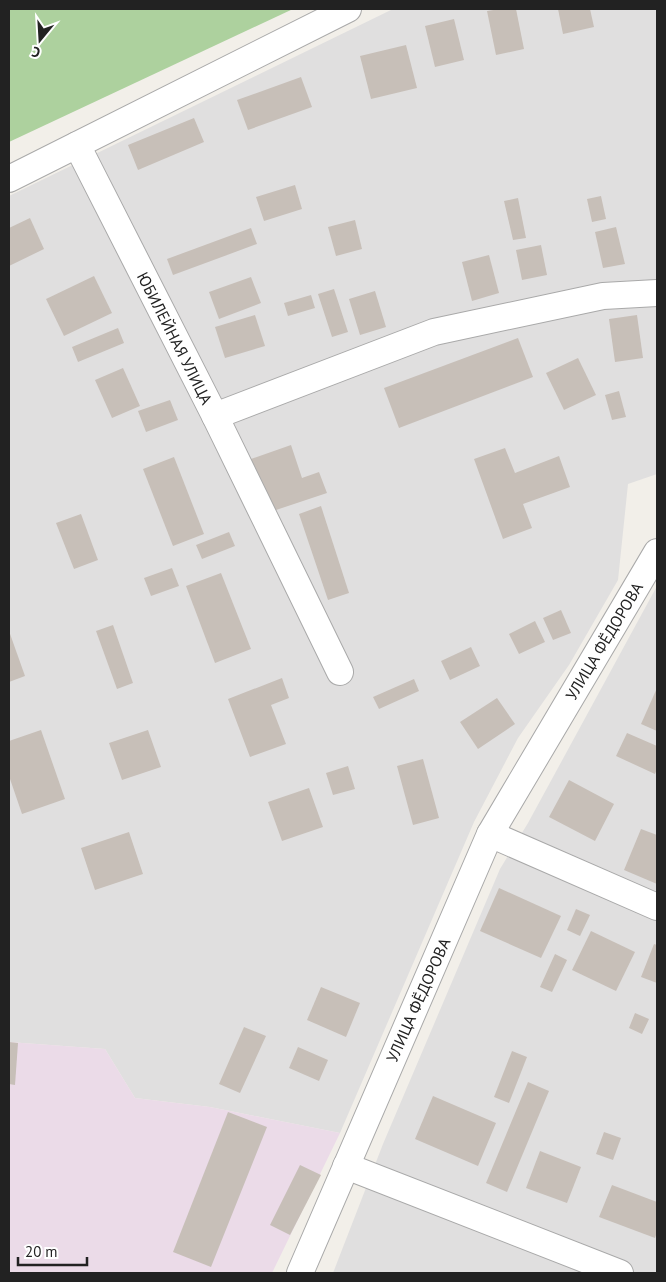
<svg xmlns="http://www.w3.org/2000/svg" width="666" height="1282" font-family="'PT Sans',sans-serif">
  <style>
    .residential { fill: #e0dfdf }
    .industrial { fill: #ebdbe8 }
    .forest { fill: #add19e }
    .building { fill: #c7bfb8 }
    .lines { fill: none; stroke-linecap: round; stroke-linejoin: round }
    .minor-casing { stroke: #a9a9a9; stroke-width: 28 }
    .minor { stroke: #fff; stroke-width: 26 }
    .labels { text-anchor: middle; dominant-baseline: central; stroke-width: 4.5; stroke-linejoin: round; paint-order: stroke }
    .street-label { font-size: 16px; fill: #222; stroke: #fff }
  </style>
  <rect width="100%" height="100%" fill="#f2efe9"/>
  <!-- residential -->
  <g class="residential">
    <path d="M393,9H657V474L628,484L618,580L569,665L518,738L474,822L340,1133L210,1107L135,1098L105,1049L9,1042V196Z"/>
    <path d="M657,586V1273H333L383,1144L500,869L528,823Z"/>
  </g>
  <!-- industrial -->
  <path class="industrial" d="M9,1042L105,1049L135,1098L210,1107L340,1133L272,1273H9Z"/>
  <!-- forest -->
  <path class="forest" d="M9,9H293L9,142Z"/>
  <!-- building -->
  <g class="building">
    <path d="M500,9H516L524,49L496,55L487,11Z"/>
    <path d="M558,9H590L594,27L563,34Z"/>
    <path d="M454,19L464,60L435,67L425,26Z"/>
    <path d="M406,45L417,88L371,99L360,56Z"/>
    <path d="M301,77L312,107L248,130L237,100Z"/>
    <path d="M194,118L204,142L138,170L128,145Z"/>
    <path d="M295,185L302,209L264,221L256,197Z"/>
    <path d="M601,196L606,219L592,222L587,199Z"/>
    <path d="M518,198L526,238L513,240L504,201Z"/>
    <path d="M30,218L44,249L9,266V228Z"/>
    <path d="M355,220L362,249L336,256L328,227Z"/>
    <path d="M616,227L625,264L603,268L595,232Z"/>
    <path d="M251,228L257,244L173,275L167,259Z"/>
    <path d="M541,245L547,275L522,280L516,250Z"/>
    <path d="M489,255L499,293L472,301L462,262Z"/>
    <path d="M94,276L112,313L64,336L46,299Z"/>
    <path d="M251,277L261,303L219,319L209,292Z"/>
    <path d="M334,289L348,332L332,337L318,294Z"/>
    <path d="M375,291L386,327L360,335L349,299Z"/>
    <path d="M311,295L315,308L288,316L284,303Z"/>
    <path d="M255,315L265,346L225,358L215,327Z"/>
    <path d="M637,315L643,358L615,362L609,319Z"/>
    <path d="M118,328L124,343L78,362L72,347Z"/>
    <path d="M518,338L533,377L399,428L384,388Z"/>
    <path d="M578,358L596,395L564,410L546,373Z"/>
    <path d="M123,368L140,406L112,418L95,380Z"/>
    <path d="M619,391L626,417L612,420L605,395Z"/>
    <path d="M170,400L178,420L146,432L138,411Z"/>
    <path d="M291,445L302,478L319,472L327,493L267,513L248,460Z"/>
    <path d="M505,448L515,473L559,456L570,487L523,504L532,528L503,539L474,459Z"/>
    <path d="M174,457L204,534L173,546L143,469Z"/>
    <path d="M321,506L349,593L328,600L299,514Z"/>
    <path d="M81,514L98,560L74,569L56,523Z"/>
    <path d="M229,532L235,546L202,559L196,545Z"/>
    <path d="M172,568L179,586L151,596L144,578Z"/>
    <path d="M221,573L251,649L215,663L186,586Z"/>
    <path d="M561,610L571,633L553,640L543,618Z"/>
    <path d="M535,621L545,642L519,654L509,634Z"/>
    <path d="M113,625L133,683L117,689L96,631Z"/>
    <path d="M9,631L25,676L9,682Z"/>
    <path d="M471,647L480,666L450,680L441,661Z"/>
    <path d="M282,678L289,698L271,705L286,744L250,757L228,699Z"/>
    <path d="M414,679L419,691L379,709L373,697Z"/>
    <path d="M657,688V731L641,724Z"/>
    <path d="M497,698L515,724L478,749L460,722Z"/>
    <path d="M41,730L65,799L22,814L9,776V741Z"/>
    <path d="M148,730L161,767L122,780L109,743Z"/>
    <path d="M627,733L657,746V769L655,774L616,756Z"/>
    <path d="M423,759L439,818L413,825L397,766Z"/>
    <path d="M348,766L355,789L333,795L326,773Z"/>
    <path d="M569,780L614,804L595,841L549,817Z"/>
    <path d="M309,788L323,827L282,841L268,802Z"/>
    <path d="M641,829L657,835V884L624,870Z"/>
    <path d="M129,832L143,874L95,890L81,848Z"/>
    <path d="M499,888L561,916L541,958L480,931Z"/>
    <path d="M576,909L590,915L580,936L567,930Z"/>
    <path d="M591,931L635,952L616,991L572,970Z"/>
    <path d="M654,944L657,945V983L641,977Z"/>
    <path d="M555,954L567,960L552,992L540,987Z"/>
    <path d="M321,987L360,1003L346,1037L307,1020Z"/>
    <path d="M635,1013L649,1019L642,1034L629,1028Z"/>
    <path d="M244,1027L266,1036L240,1093L219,1084Z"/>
    <path d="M9,1042L18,1043L15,1085L9,1084Z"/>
    <path d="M298,1047L328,1060L319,1081L289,1068Z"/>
    <path d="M512,1051L527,1057L509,1103L494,1097Z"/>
    <path d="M528,1082L549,1091L507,1192L486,1183Z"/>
    <path d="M433,1096L496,1123L478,1166L415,1139Z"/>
    <path d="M228,1112L267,1127L211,1267L173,1252Z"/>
    <path d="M604,1132L621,1138L613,1160L596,1154Z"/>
    <path d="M540,1151L581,1167L567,1203L526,1188Z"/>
    <path d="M300,1165L321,1175L290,1235L270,1225Z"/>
    <path d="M612,1185L657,1202V1232L655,1238L599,1217Z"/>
  </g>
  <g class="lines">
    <defs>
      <g id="minor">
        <path d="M77,145L215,416L340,672"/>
        <path d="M9,179L348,9"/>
        <path d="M215,416L434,332L603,296L657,293"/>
        <path d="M490,834L657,907"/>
        <path d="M346,1166L620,1273"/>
        <path d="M300,1273L490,834L657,552"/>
      </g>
    </defs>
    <!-- minor casing -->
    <use href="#minor" class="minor-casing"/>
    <!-- minor -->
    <use href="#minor" class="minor"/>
  </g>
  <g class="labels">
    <!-- street labels -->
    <g class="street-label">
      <text transform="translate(175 338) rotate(63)">ЮБИЛЕЙНАЯ УЛИЦА</text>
      <text transform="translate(604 641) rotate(-59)">УЛИЦА ФЁДОРОВА</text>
      <text transform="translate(418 1000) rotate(-66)">УЛИЦА ФЁДОРОВА</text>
    </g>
  </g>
  <!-- border -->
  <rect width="666" height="1282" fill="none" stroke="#222222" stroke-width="20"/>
  <!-- north arrow -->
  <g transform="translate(40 40) rotate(198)" stroke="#ffffff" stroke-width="4" paint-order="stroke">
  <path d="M0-4L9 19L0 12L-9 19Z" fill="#222222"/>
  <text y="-8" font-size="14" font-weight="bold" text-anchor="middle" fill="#222222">С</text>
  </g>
  <!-- scale -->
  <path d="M18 1257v8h69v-8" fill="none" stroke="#222222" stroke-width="2.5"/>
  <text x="25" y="1257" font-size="15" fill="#222222" stroke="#ffffff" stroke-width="4" paint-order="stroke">20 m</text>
</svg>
